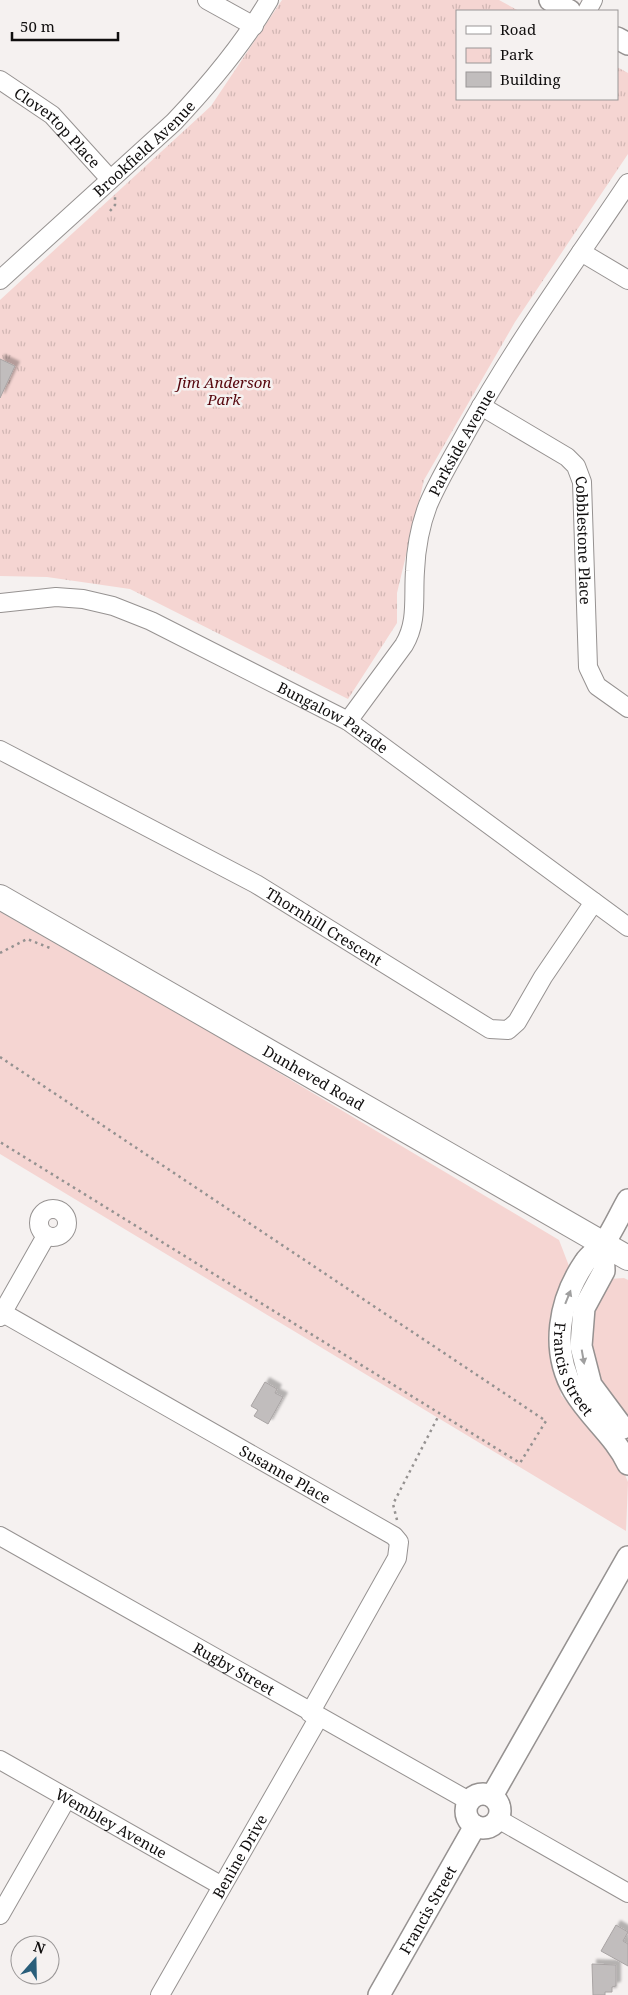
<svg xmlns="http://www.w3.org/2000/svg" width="628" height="1995" font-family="'Noto Serif',serif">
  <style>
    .grass { fill: #f5d5d2 }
    .park { fill: url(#park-tufts) }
    .building { fill: #c1bdbd; stroke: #a9a4a4; filter: url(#shadow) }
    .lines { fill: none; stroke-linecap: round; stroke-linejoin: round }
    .minor-casing { stroke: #969291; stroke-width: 20 }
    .tertiary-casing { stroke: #969291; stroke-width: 24 }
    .secondary-casing { stroke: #969291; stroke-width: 26 }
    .path { stroke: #959291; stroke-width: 2.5; stroke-dasharray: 2.5 4; stroke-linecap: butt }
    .minor { stroke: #fff; stroke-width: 18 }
    .tertiary { stroke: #fff; stroke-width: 21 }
    .secondary { stroke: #fff; stroke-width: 24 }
    .oneway { fill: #9f9f9f }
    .labels { text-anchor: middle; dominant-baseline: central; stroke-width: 5; stroke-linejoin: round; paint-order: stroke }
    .street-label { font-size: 15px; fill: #100e0e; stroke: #f5f1f0 }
    .park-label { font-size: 15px; font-style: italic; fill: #56060d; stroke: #f5f1f0 }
  </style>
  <defs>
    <pattern id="park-tufts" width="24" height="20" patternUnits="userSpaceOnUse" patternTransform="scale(1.25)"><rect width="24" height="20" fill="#f5d5d2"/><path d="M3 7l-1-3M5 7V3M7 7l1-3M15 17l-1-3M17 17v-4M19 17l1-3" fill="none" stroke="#d1b6b3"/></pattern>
    <filter id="shadow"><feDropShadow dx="4.5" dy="-4.5" stdDeviation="1" flood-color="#0004"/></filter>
  </defs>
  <rect width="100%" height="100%" fill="#f5f1f0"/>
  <!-- grass -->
  <g class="grass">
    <path d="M0,912L234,1046L559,1240L569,1266L551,1341L561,1395L617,1456L628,1482L626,1531L0,1154Z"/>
    <path d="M624,1278L628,1280V1425L603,1393L587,1333L600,1287L609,1279Z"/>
  </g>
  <!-- park -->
  <path class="park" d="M282,0H499L519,11H457V99H617V67L628,73V154L515,322L424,480L397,593V623L348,699L130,589L47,577L0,576V300L211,106Z"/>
  <!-- building -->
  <g class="building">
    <path d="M0,359L15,366L0,398Z"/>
    <path d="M265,1382L277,1389L275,1393L283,1397L268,1424L254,1416L258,1410L251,1406Z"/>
    <path d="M616,1925L628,1932L623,1941L628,1944V1966L601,1951Z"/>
    <path d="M592,1964L616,1965V1986L612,1987V1992H605V1995H593Z"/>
  </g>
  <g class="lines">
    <defs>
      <g id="minor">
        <path d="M207,0L254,26"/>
        <path d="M587,11L593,0"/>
        <path id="s1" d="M0,80L52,115L110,179"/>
        <path d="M581,252L628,280"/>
        <path id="s2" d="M0,280L174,122C210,84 243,45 269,0"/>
        <path id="s3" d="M481,406L567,457L576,466L582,482L588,667L597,686L628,708"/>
        <path id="s4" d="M0,603L56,597L83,599L113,606L151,621L348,721L628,927"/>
        <path id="s5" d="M348,721L404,645C418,622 413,597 415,571C416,548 420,526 428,505C439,479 454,455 467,431C515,345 573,265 628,183"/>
        <path id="s6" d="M0,750L256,884L490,1029L508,1030L517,1022L543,977L594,902"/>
        <circle cx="53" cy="1223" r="14"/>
        <path id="s7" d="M3,1313L394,1536L399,1542L397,1558L310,1713"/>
        <path d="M0,1317L46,1236"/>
        <path id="s8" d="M0,1536L469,1801"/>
        <path id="s9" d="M0,1760L222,1886"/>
        <path d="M498,1819L628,1893"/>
        <path d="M0,1915L67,1798"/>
        <path id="s10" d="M160,1995L319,1717"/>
      </g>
      <g id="tertiary">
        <path d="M550,0L570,11"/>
        <path d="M617,38L628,44"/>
        <path id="s11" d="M628,1200C620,1214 613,1230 604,1243C599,1250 590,1254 585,1262C559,1300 550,1350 574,1391C590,1418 615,1436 628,1464"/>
        <path d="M603,1244L604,1271L584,1308L581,1346L591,1385L623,1428"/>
        <circle cx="483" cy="1811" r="17"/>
        <path d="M492,1796L628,1557"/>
        <path id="s12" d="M379,1995L475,1826"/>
      </g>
      <g id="secondary">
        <path id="s13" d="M0,897L628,1258"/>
      </g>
    </defs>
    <!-- minor casing -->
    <use href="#minor" class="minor-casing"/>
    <!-- tertiary casing -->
    <use href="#tertiary" class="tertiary-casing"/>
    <!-- secondary casing -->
    <use href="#secondary" class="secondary-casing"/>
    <!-- path -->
    <g class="path">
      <path d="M110,211L115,205V197"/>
      <path d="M0,953L27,939L50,948"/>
      <path d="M0,1057L546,1421L520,1463L0,1142"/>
      <path d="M397,1520L393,1504L439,1415"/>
    </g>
    <!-- minor -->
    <use href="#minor" class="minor"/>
    <!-- tertiary -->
    <use href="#tertiary" class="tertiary"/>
    <!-- secondary -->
    <use href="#secondary" class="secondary"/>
  </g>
  <!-- one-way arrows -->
  <defs><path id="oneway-solid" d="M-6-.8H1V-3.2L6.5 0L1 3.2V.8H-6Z" transform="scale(1.25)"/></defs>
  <g class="oneway">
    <use href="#oneway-solid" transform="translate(568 1297) rotate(-68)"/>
    <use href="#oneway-solid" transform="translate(583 1357) rotate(80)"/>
  </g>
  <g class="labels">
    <!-- street labels -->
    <g class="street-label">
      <text stroke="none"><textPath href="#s1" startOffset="75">Clovertop Place</textPath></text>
      <text stroke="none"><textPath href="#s2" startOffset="195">Brookfield Avenue</textPath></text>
      <text stroke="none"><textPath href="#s5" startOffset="309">Parkside Avenue</textPath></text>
      <text stroke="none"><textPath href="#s3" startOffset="188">Cobblestone Place</textPath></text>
      <text stroke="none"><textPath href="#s4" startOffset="361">Bungalow Parade</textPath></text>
      <text stroke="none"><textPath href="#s6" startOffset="369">Thornhill Crescent</textPath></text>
      <text stroke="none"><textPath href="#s13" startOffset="362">Dunheved Road</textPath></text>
      <text stroke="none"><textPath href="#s11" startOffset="191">Francis Street</textPath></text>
      <text stroke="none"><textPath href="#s7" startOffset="325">Susanne Place</textPath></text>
      <text stroke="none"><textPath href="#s8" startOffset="269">Rugby Street</textPath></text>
      <text stroke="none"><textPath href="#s9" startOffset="128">Wembley Avenue</textPath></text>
      <text stroke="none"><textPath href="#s10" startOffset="160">Benine Drive</textPath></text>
      <text stroke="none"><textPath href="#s12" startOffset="98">Francis Street</textPath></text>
    </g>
    <!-- park labels -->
    <g class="park-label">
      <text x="224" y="382">Jim Anderson<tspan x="224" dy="17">Park</tspan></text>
    </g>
  </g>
  <!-- legend -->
  <rect x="456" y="10" width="162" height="90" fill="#f5f1f0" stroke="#999696"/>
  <rect x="466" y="26" width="25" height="8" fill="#ffffff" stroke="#999696"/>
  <text x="500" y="35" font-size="15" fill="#100e0e">Road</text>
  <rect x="466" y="48" width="25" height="15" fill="url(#park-tufts)" stroke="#999696"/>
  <text x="500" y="60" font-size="15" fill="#100e0e">Park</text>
  <rect x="466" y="72" width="25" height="15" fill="#c1bdbd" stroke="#999696"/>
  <text x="500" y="85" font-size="15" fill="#100e0e">Building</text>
  <!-- north arrow -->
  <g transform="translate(35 1960) rotate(20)"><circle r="24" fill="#f5f1f0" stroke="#999696"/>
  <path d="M0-4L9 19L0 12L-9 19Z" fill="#295e7a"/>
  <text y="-8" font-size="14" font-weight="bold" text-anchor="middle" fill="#100e0e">N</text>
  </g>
  <!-- scale -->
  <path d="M12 32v8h106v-8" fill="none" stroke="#100e0e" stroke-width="2.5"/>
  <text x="20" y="32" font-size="15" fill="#100e0e" stroke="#f5f1f0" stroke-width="4" paint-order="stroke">50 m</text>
</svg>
